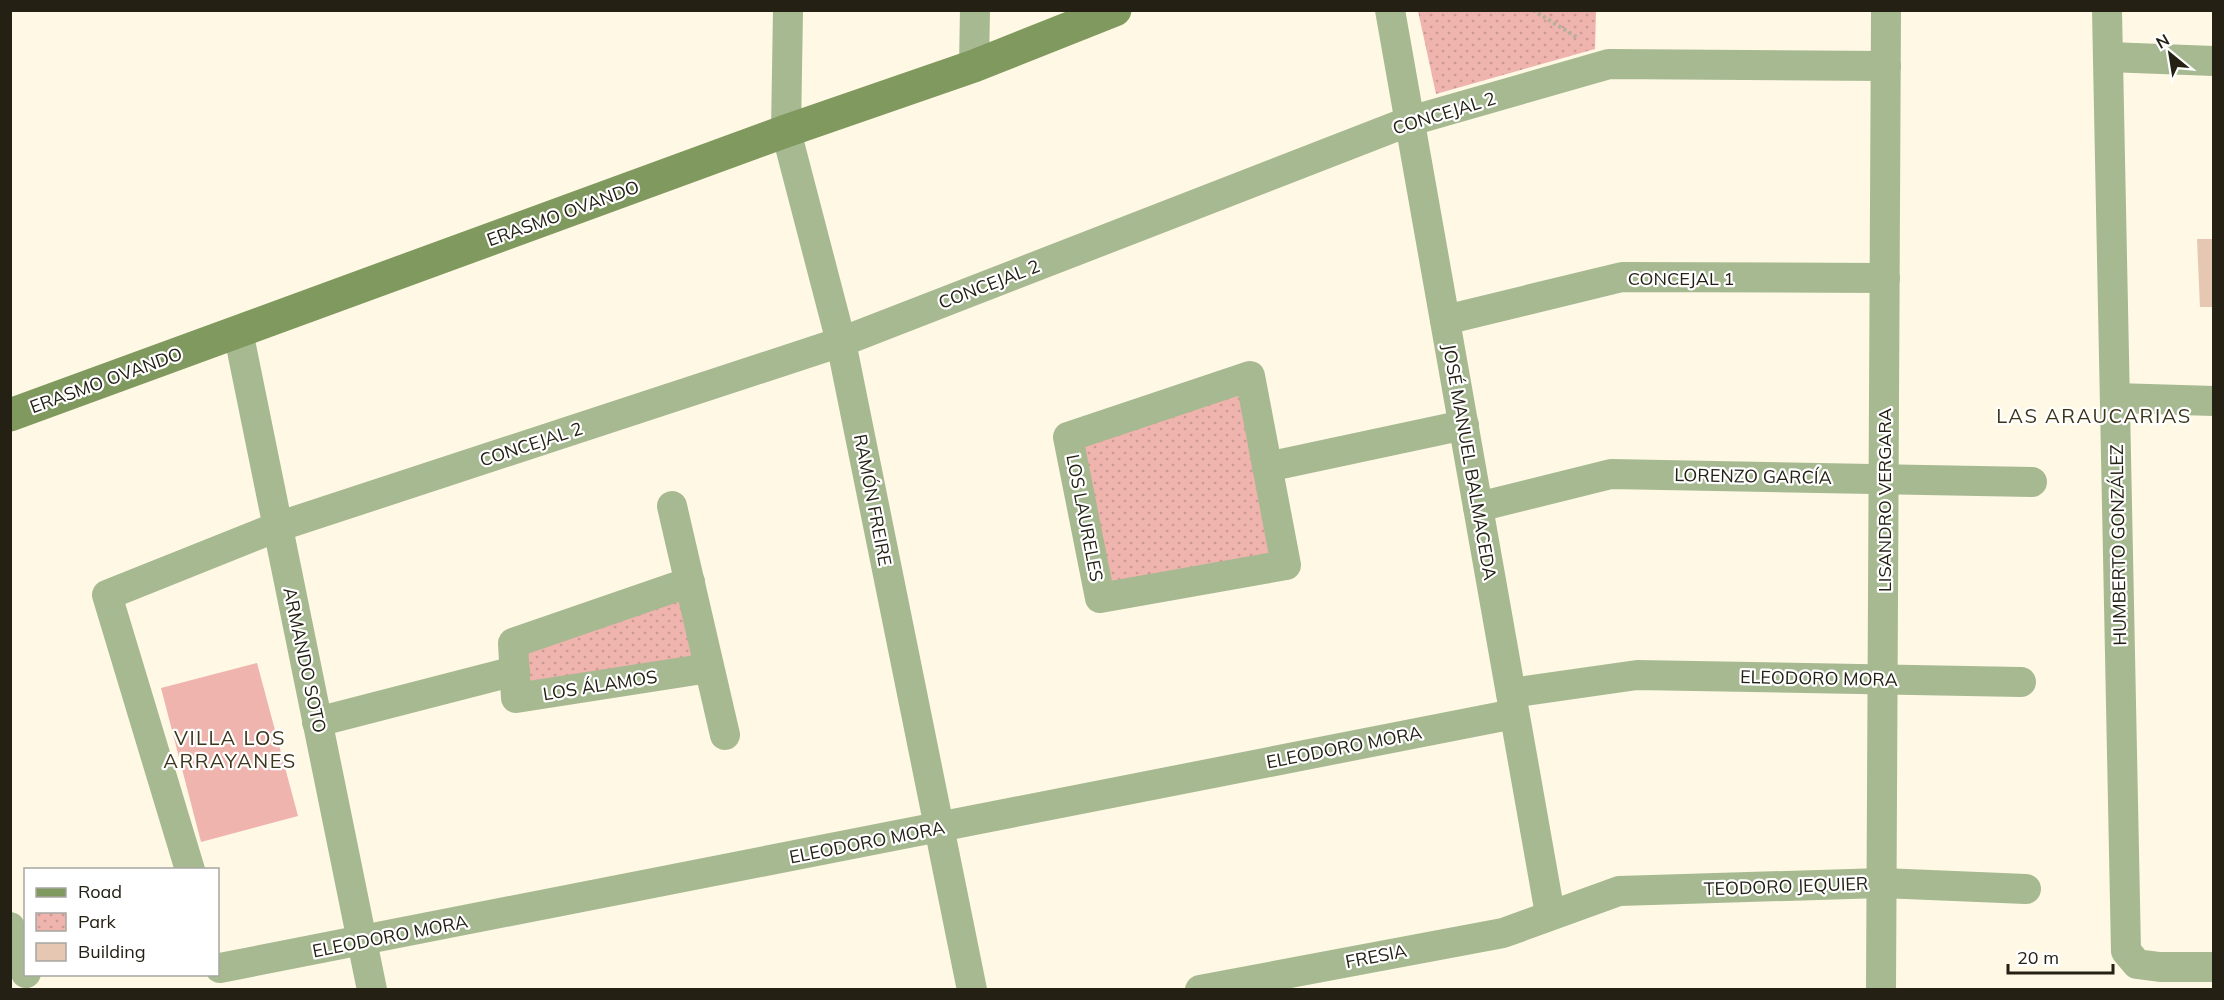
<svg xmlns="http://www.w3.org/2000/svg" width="2224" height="1000" font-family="Mulish,sans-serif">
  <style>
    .park { fill: url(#park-dots) }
    .pitch { fill: #eeb4ad }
    .building { fill: #e6c8b2 }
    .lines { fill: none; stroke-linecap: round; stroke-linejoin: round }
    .path { stroke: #b5af9e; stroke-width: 4; stroke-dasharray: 3 3; stroke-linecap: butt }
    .street { stroke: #a6b991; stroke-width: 30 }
    .secondary { stroke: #7f995e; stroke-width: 33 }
    .labels { text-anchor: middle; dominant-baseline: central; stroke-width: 4.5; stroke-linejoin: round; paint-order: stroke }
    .street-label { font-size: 18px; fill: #242014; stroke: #fff }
    .neighbourhood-label { font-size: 20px; letter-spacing: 1.5px; fill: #3d3519; stroke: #fff }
  </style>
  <defs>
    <pattern id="park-dots" width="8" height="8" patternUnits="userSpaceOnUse" patternTransform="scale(1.5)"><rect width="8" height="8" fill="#eeb4ad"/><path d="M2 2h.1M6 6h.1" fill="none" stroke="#cc9a94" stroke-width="1.8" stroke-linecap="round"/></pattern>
  </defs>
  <rect width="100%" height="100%" fill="#fef8e4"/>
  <!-- park -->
  <g class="park">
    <path d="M1418,11H1596L1595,49L1436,94Z"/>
    <path d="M1249,378L1283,563L1102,597L1071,439Z"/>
    <path d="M689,583L708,667L517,696L514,644Z"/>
  </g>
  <!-- pitch -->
  <path class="pitch" d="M257,663L298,816L201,842L161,688Z"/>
  <!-- building -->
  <path class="building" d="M2197,239H2214V307H2200Z"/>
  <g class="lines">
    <!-- path -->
    <path class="path" d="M1533,10L1578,38"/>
    <!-- street -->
    <g class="street">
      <path d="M788,10L786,131L841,342L972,990"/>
      <path d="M1390,10L1550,914"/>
      <path d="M2107,10L2126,951L2137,964L2160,967H2214"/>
      <path d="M2108,57L2214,61"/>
      <path d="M974,66L975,10"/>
      <path d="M1445,320L1622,277L1885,278"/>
      <path d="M238,331L372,990"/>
      <path d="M1250,376L1286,565L1100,598L1068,437Z"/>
      <path d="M2115,398L2214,401"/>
      <path d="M1267,467L1464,425"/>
      <path d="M672,506L725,735"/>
      <path d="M1478,507L1611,474L2032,482"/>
      <path d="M690,582L513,643L516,698L709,668"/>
      <path d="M1511,693L1637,675L2021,682"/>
      <path d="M317,722L515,671"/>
      <path d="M190,870L107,595L277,527L841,342L1410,121L1609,64L1886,66"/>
      <path d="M10,927L26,973"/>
      <path d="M220,968L1514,714"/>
      <path d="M1200,990L1503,933L1619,891L1882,883L2026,889"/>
      <path d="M1881,990L1886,10"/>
    </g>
    <!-- secondary -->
    <path class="secondary" d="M10,415L786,131L974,66L1115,10"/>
  </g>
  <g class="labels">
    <!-- street labels -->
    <g class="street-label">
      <text transform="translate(1444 113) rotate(-17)">CONCEJAL 2</text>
      <text transform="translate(563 213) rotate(-20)">ERASMO OVANDO</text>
      <text x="1681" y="278">CONCEJAL 1</text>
      <text transform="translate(989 284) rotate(-21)">CONCEJAL 2</text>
      <text transform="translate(106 380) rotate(-20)">ERASMO OVANDO</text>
      <text transform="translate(531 444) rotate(-18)">CONCEJAL 2</text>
      <text transform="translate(1470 462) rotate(80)">JOSÉ MANUEL BALMACEDA</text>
      <text transform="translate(1753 476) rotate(1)">LORENZO GARCÍA</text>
      <text transform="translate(873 500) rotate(79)">RAMÓN FREIRE</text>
      <text transform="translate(1884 500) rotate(-90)">LISANDRO VERGARA</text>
      <text transform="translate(1085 518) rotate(79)">LOS LAURELES</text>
      <text transform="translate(2118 545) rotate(-91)">HUMBERTO GONZÁLEZ</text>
      <text transform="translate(305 660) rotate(78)">ARMANDO SOTO</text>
      <text transform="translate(1819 678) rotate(1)">ELEODORO MORA</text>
      <text transform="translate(600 685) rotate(-9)">LOS ÁLAMOS</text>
      <text transform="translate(1344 747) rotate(-11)">ELEODORO MORA</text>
      <text transform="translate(867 842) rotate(-11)">ELEODORO MORA</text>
      <text transform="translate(1786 886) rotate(-2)">TEODORO JEQUIER</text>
      <text transform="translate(390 936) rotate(-11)">ELEODORO MORA</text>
      <text transform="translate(1376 956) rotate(-11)">FRESIA</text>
    </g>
    <!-- neighbourhood labels -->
    <g class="neighbourhood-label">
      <text x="2094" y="415">LAS ARAUCARIAS</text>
      <text x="230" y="737">VILLA LOS<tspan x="230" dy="23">ARRAYANES</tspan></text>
    </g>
  </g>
  <!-- border -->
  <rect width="2224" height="1000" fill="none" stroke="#242014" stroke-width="24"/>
  <!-- legend -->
  <rect x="24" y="868" width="195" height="108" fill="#ffffff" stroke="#a7a6a1" stroke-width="1.5"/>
  <rect x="36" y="888" width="30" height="9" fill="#7f995e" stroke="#a7a6a1" stroke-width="1.5"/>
  <text x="78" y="898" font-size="18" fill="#242014">Road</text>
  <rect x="36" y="913" width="30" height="18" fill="url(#park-dots)" stroke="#a7a6a1" stroke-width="1.5"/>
  <text x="78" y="928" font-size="18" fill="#242014">Park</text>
  <rect x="36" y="943" width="30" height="18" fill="#e6c8b2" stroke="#a7a6a1" stroke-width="1.5"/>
  <text x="78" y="958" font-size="18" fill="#242014">Building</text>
  <!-- north arrow -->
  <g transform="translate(2170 54) rotate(330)" stroke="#ffffff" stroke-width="4.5" paint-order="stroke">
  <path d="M0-4.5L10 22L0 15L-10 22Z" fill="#242014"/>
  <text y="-9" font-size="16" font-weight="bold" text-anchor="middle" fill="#242014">N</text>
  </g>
  <!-- scale -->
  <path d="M2008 964v9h105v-9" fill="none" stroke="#242014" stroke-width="3"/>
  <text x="2017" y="964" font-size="18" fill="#242014" stroke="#ffffff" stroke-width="4.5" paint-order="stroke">20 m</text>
</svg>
